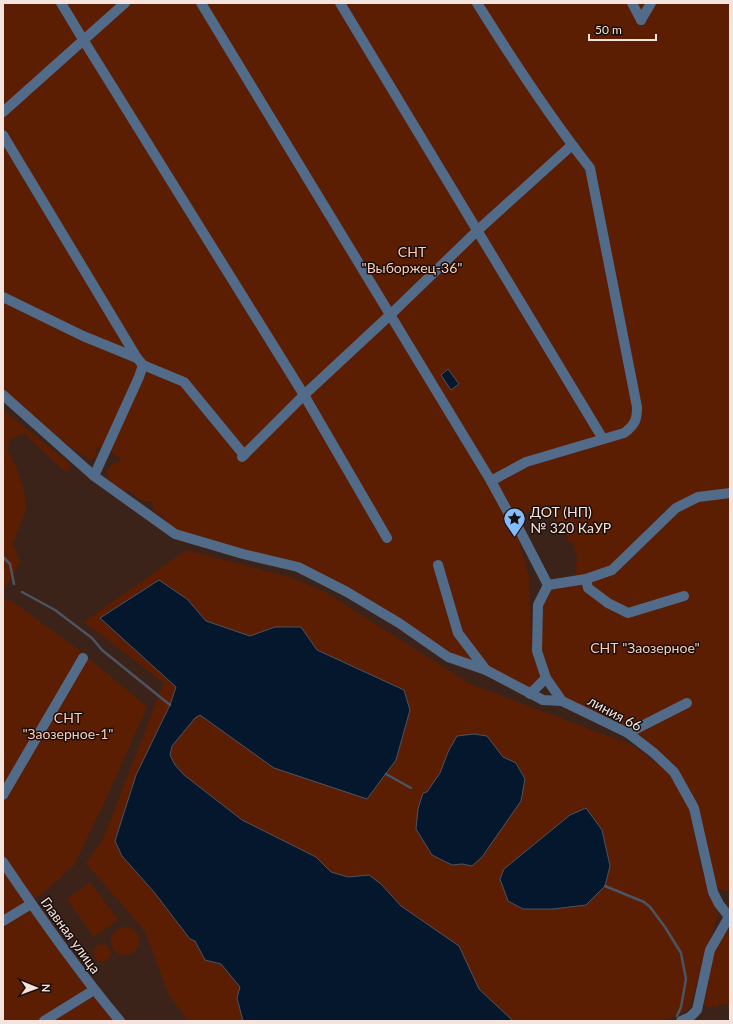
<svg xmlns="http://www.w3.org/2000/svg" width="733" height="1024" font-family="Lato,sans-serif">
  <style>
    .green { fill: #5b1e03; fill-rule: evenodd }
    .water { fill: #04172d; stroke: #4c5462 }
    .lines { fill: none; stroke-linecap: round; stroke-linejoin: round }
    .stream { stroke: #4c5462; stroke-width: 2.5 }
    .minor { stroke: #516b89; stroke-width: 10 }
    .labels { text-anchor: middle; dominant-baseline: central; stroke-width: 3; stroke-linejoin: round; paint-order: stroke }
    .park-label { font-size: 14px; fill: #fdcbb8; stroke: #1b0f0b }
    .poi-label { font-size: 14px; fill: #f5e3dd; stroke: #1b0f0b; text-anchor: start }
    .street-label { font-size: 14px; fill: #f5e3dd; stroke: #1b0f0b }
  </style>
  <rect width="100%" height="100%" fill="#3c231a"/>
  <!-- green -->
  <g class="green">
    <path d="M3,3H730V891L712,888L694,808L654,753L562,701L545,680L528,693L464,663L298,567L185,538L167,525L163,515L155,513L152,501H142L129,491L122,492L108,480L107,469L113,464L120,461V458L112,453L115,438L102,447L96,448L97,454L92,461C59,442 32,416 3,390ZM535,510L551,515L560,525L569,542L573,543L577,558L575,581L548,585L538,605L536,651L531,636L529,577L518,537L507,520Z"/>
    <path d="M3,410L70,464L68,471H64L24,433L9,440L8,451L17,469L24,491L26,509L13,544L20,562L6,587H3Z"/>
    <path d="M186,550L290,577L325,592L470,684L634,746L667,771L688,803L702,871L718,914L689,1008L679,1015L659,1021H188L168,993L145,931L86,863L103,839L164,683L84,622Z"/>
    <path d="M3,599H9L80,651L147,707L109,792L74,865L42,894L29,901L120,1021H3Z"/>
    <path d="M90,882L118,920L94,937L67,899Z"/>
    <circle cx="125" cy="941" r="14"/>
    <path d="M727,931L730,933V1005L726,1004L708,1008L704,1004C708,986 711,942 727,931Z"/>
    <circle cx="102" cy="953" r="9"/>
  </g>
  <!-- water -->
  <g class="water">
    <path d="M448,369L459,384L451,390L441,375Z"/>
    <path d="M159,580L187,599L206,621L250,636L275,627H301L317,650L404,690L410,710L396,760L367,799L274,768L200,715L195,718L172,746L170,755L175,765L184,775L242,820L316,857L331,872L348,877L369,875L381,884L401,906L459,946L479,989L513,1021H243L237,998L240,987L221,964L205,960L195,941L190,939L154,892L122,856L115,841L136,775L170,705L176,687L100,618Z"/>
    <path d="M474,734L487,736L503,757L516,763L525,779L521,801L482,857L472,866L462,864L452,865L432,855L416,829L418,809L423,793L427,792L440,773L448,752L457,736Z"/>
    <path d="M586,808L602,830L610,866L605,886L586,905L553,909H523L508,901L500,879L504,869L570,815Z"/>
  </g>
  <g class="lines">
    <!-- stream -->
    <g class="stream">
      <path d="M3,557L10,564L14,584"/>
      <path d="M22,592L55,610L92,638L102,650L170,705"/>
      <path d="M386,774L411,788"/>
      <path d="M605,886L644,902L650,907L665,927L681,953L686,979L681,1007L677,1016"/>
    </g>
    <!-- minor -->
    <g class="minor">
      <path d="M61,3L84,41L304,395L387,538"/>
      <path d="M201,3L491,481L509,514L519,529L548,585"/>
      <path d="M340,3L603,439"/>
      <path d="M477,3C512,59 549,116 590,168L637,407C637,420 635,425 624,433L526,462L491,481"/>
      <path d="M632,3L641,20"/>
      <path d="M641,20L651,3"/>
      <path d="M3,112L125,3"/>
      <path d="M3,135L137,358"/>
      <path d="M3,297L83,336L137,358L143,365L184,382L244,455"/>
      <path d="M3,395L94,476L175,534L243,554L298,567L347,592L399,623L448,657L486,670L543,700L562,701L628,733L654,753L674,772L694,808L713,892L719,904L730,918"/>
      <path d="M242,457L304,395L390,315L478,230L572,145"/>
      <path d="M94,476L139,377L143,365"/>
      <path d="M438,565L458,633L486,670"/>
      <path d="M586,579L588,588L608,603L628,613L684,596"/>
      <path d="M548,585L586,579L612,570L676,508L698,497L730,493"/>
      <path d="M548,585L538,605L537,651L546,678L562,701"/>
      <path d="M530,694L546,678"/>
      <path d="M628,733L687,703"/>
      <path d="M3,795L83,658"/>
      <path d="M3,862C40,917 78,971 120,1021"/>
      <path d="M3,921L31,904"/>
      <path d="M44,1021L94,990"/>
      <path d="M681,1021L690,1017L697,1010L710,950L729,917"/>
    </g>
  </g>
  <!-- icons -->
  <defs>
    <symbol id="sight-pin" viewBox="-11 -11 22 30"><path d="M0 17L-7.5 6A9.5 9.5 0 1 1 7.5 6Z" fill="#84bcfb" stroke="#1b0f0b"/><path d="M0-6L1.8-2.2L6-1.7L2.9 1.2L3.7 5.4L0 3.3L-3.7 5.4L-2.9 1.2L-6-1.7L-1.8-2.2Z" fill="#111"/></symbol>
  </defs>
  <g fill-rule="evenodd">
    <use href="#sight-pin" x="502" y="506" width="25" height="34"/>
  </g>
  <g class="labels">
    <!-- park labels -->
    <g class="park-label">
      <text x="412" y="251">СНТ<tspan x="412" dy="16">"Выборжец-36"</tspan></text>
      <text x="645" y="647">СНТ "Заозерное"</text>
      <text x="68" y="717">СНТ<tspan x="68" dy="16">"Заозерное-1"</tspan></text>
    </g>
    <!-- poi labels -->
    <g class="poi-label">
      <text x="530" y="511">ДОТ (НП)<tspan x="530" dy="16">№ 320 КаУР</tspan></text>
    </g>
    <!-- street labels -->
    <g class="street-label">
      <text transform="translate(615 713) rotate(28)">линия 66</text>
      <text transform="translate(71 935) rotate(54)">Главная улица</text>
    </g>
  </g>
  <!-- border -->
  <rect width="733" height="1024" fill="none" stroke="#f5e3dd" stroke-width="8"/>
  <!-- north arrow -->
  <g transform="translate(36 988) rotate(91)" stroke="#1b0f0b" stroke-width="3" paint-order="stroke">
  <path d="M0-3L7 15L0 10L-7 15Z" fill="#f5e3dd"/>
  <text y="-6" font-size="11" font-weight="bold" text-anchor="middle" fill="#f5e3dd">N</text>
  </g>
  <!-- scale -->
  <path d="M589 34v6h67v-6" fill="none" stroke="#f5e3dd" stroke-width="2"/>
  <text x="595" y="34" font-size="12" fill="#f5e3dd" stroke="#1b0f0b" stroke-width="3" paint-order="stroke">50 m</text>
</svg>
